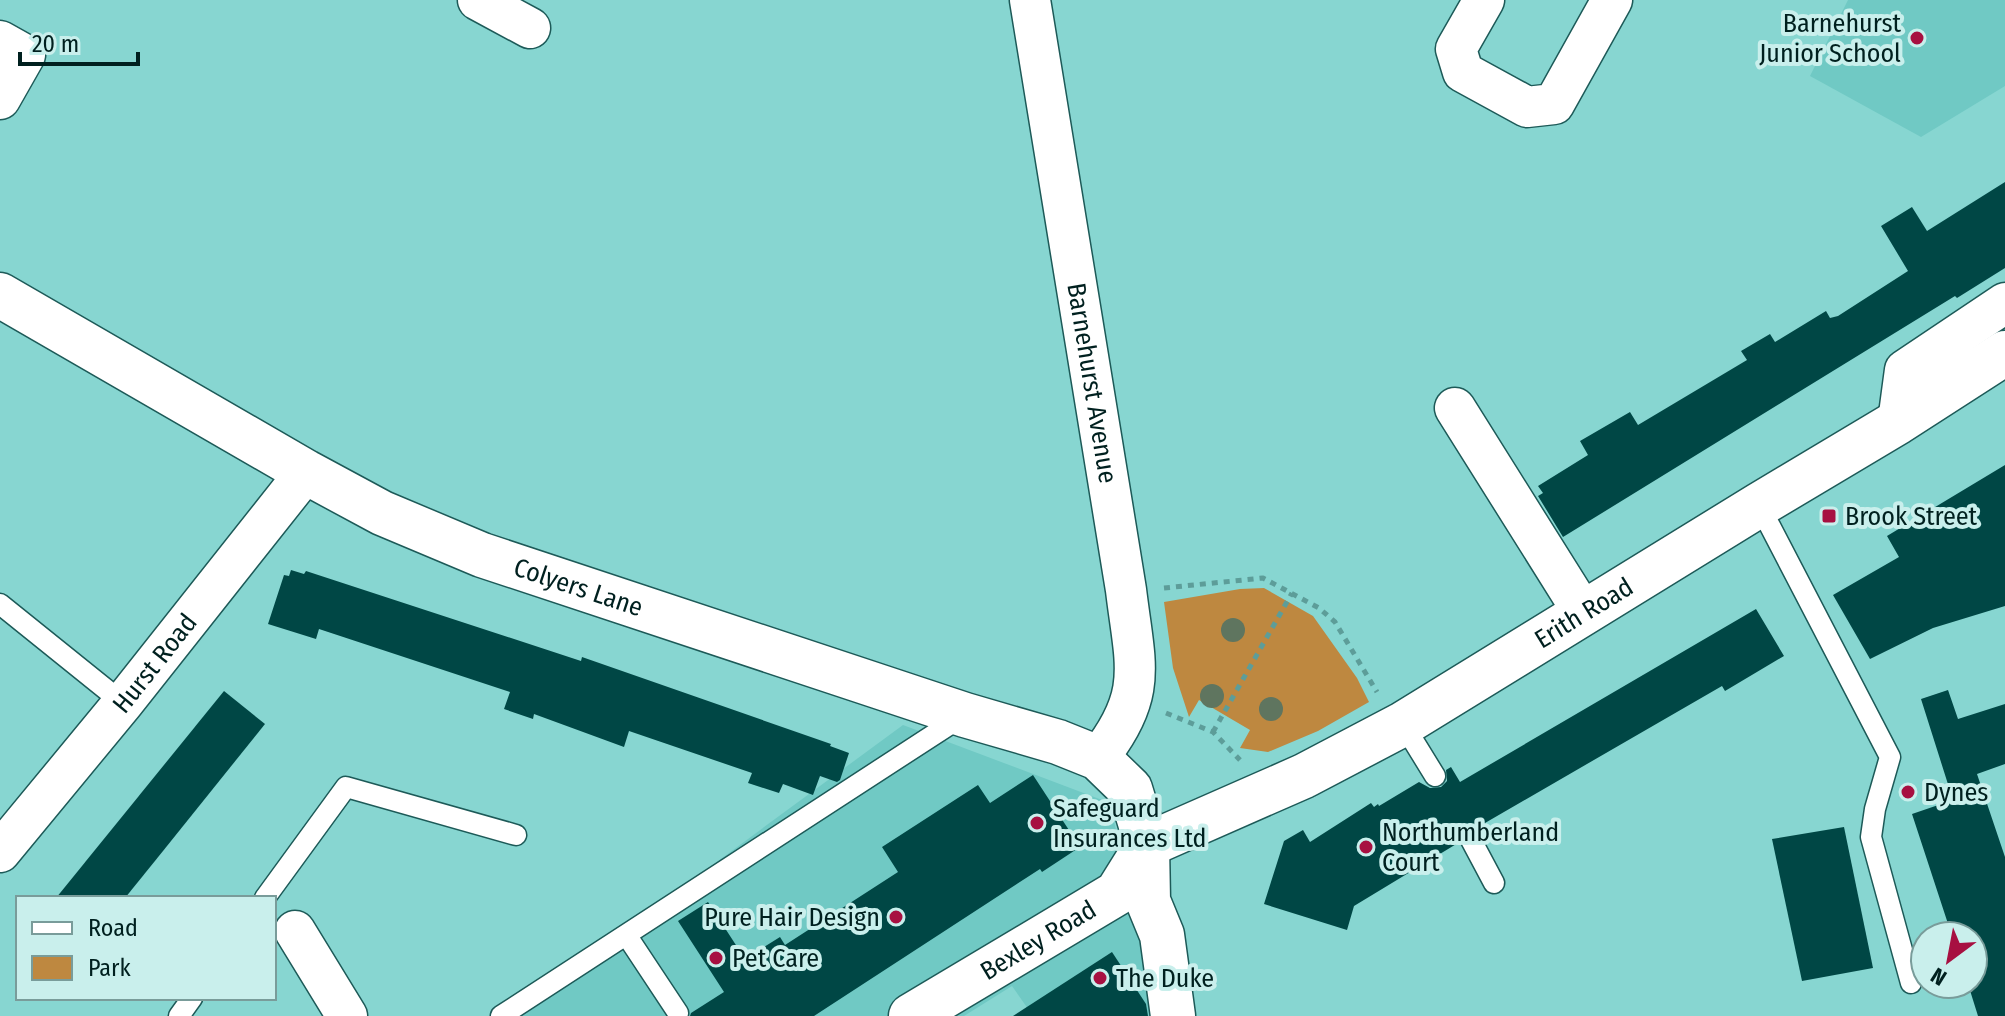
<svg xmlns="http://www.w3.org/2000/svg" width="2005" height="1016" font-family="'Fira Sans Condensed',sans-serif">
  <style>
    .built { fill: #70c9c4 }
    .green { fill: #be8840 }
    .building { fill: #004745 }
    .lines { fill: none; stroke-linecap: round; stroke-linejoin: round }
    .service-casing { stroke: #1d5a58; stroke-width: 23 }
    .minor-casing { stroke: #1d5a58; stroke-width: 43 }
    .tertiary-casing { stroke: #1d5a58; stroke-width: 47 }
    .primary-casing { stroke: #1d5a58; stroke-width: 47 }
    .path { stroke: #5d9d99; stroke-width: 5; stroke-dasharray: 6 6; stroke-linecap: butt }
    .service { stroke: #fff; stroke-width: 20 }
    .minor { stroke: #fff; stroke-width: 40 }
    .tertiary { stroke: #fff; stroke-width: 44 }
    .primary { stroke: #fff; stroke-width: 44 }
    .tree { fill: #5f755f }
    .poi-dot { fill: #a71041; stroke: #c9efec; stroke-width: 3 }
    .labels { text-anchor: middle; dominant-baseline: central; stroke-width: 8; stroke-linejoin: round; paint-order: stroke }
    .poi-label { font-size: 26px; fill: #00201f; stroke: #c9efec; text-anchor: start }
    .street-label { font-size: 26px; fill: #00201f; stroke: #c9efec }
  </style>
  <rect width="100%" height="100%" fill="#87d6d1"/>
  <!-- built -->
  <g class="built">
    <path d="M1848,0H2005V86L1921,137L1810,76Z"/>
    <path d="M903,725L1110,803L1157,1016H1033L1012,986L964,1016H507Z"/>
  </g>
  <!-- green -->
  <path class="green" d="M1264,588L1313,616L1357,678L1369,702L1318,731L1268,752L1240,748L1250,730L1199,700L1189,717L1173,668L1164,602L1240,589Z"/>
  <!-- building -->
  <g class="building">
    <path d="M2005,182V268L1957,298L1955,296L1563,537L1538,496L1543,493L1538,486L1588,455L1580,441L1630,412L1638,425L1747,360L1741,351L1770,334L1775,342L1826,311L1830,318L1838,316L1908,271L1881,226L1912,207L1927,231Z"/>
    <path d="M2005,465V606L1933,628L1870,659L1833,595L1899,557L1887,536Z"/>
    <path d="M291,570L304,574L306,571L581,661L582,657L831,744L830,746L849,753L840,780L837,782L820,776L813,795L783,784L779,793L748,783L752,773L629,731L624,747L534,714L533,719L504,709L510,692L319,629L316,639L268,624L284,575L289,576Z"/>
    <path d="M1756,609L1784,656L1725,691L1722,686L1606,753L1485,823L1487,825L1480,829L1470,823L1462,825L1456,835L1458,843L1354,906L1347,930L1264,904L1284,841L1303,830L1310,842L1371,803L1374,807L1378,804L1379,806L1419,782L1430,788L1441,787L1447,781L1446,770L1451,767L1460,782Z"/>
    <path d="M1948,690L1958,719L2005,704V764L1977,774L2005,857V1016H1978L1968,984H1973V936H1952L1912,814L1953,800L1921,699Z"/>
    <path d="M224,691L265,724L163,851L125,898H56Z"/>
    <path d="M1033,775L1080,847L1042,872L1040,869L814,1016H690L691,1013L724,992L678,921L708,902L745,959L780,937L785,945L898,872L882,847L978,785L990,803Z"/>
    <path d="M1844,827L1873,968L1802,981L1772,839Z"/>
    <path d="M1112,952L1146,1004L1148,1016H1013Z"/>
  </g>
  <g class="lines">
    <defs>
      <g id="service">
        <path d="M1759,505L1890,757L1875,809L1871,837L1911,983"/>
        <path d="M0,604L123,703"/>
        <path d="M1403,724L1435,776"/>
        <path d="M1469,836L1494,883"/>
        <path d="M265,898L346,787L516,835"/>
        <path d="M627,936L678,1013"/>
        <path d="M179,1016L192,998"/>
        <path d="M501,1016L961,717"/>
      </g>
      <g id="minor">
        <path d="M478,0L530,28"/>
        <path id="s1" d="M1030,0L1126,590C1135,665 1149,694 1098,758"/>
        <path d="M1484,0L1456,49L1463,72L1527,107L1554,104L1612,0"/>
        <path d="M0,41L25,55L0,99"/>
        <path d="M1455,408L1583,612"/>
        <path d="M1898,422L1905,370L2005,303"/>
        <path id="s2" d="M0,852L123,703L306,472"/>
        <path d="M295,931L347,1016"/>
      </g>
      <g id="tertiary">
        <path id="s3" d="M0,295L306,472L382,513L482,555L965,715L1058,742L1098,758L1130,789L1147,845L1148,901L1162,935L1173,1016"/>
      </g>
      <g id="primary">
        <path id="s4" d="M911,1016L1117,893L1147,845L1304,776L1403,724L1759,505L1898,422L2005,353"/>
      </g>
    </defs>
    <!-- service casing -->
    <use href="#service" class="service-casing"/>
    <!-- minor casing -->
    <use href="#minor" class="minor-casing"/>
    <!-- tertiary casing -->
    <use href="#tertiary" class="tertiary-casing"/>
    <!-- primary casing -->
    <use href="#primary" class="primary-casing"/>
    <!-- path -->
    <g class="path">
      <path d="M1164,588L1263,578L1319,608L1335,622L1377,692"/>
      <path d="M1166,713L1213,732L1240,760"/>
      <path d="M1213,732L1292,593"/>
    </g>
    <!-- service -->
    <use href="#service" class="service"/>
    <!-- minor -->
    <use href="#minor" class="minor"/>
    <!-- tertiary -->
    <use href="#tertiary" class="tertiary"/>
    <!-- primary -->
    <use href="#primary" class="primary"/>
  </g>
  <!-- trees -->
  <g class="tree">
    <circle cx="1233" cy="630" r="12"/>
    <circle cx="1212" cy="696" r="12"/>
    <circle cx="1271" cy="709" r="12"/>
  </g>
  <!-- markers -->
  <g class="poi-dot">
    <circle cx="1917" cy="38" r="8"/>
    <rect x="1821" y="508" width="16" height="16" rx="4"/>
    <circle cx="1908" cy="792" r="8"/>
    <circle cx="1037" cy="823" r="8"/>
    <circle cx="1366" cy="847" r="8"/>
    <circle cx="896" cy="917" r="8"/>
    <circle cx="716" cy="958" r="8"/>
    <circle cx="1100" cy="978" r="8"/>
  </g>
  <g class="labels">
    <!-- poi labels -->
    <g class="poi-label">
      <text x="1901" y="23" text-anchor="end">Barnehurst<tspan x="1901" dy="30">Junior School</tspan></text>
      <text x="1845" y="516">Brook Street</text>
      <text x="1924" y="792">Dynes</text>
      <text x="1053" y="808">Safeguard<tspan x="1053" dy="30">Insurances Ltd</tspan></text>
      <text x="1382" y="832">Northumberland<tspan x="1382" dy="30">Court</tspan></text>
      <text x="880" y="917" text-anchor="end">Pure Hair Design</text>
      <text x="732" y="958">Pet Care</text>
      <text x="1116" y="978">The Duke</text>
    </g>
    <!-- street labels -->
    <g class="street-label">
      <text stroke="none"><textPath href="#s1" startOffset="388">Barnehurst Avenue</textPath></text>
      <text stroke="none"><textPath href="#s3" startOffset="650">Colyers Lane</textPath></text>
      <text stroke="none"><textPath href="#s4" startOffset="792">Erith Road</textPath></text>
      <text stroke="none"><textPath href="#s2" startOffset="244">Hurst Road</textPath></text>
      <text stroke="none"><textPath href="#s4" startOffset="148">Bexley Road</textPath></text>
    </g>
  </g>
  <!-- legend -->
  <rect x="16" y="896" width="260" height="104" fill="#c9efec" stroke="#799c9a" stroke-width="2"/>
  <rect x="32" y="922" width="40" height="12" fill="#ffffff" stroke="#799c9a" stroke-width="2"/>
  <text x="88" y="936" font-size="24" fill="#00201f">Road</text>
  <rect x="32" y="956" width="40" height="24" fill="#be8840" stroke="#799c9a" stroke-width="2"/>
  <text x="88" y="976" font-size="24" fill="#00201f">Park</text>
  <!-- north arrow -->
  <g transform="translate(1949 960) rotate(212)"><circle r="38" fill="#c9efec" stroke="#799c9a" stroke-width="2"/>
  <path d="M0-6L14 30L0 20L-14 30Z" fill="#a71041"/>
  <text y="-12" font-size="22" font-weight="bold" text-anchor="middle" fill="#00201f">N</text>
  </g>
  <!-- scale -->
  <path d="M20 52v12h118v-12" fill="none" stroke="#00201f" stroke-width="4"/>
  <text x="32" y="52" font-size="24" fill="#00201f" stroke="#c9efec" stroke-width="6" paint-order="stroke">20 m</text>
</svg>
